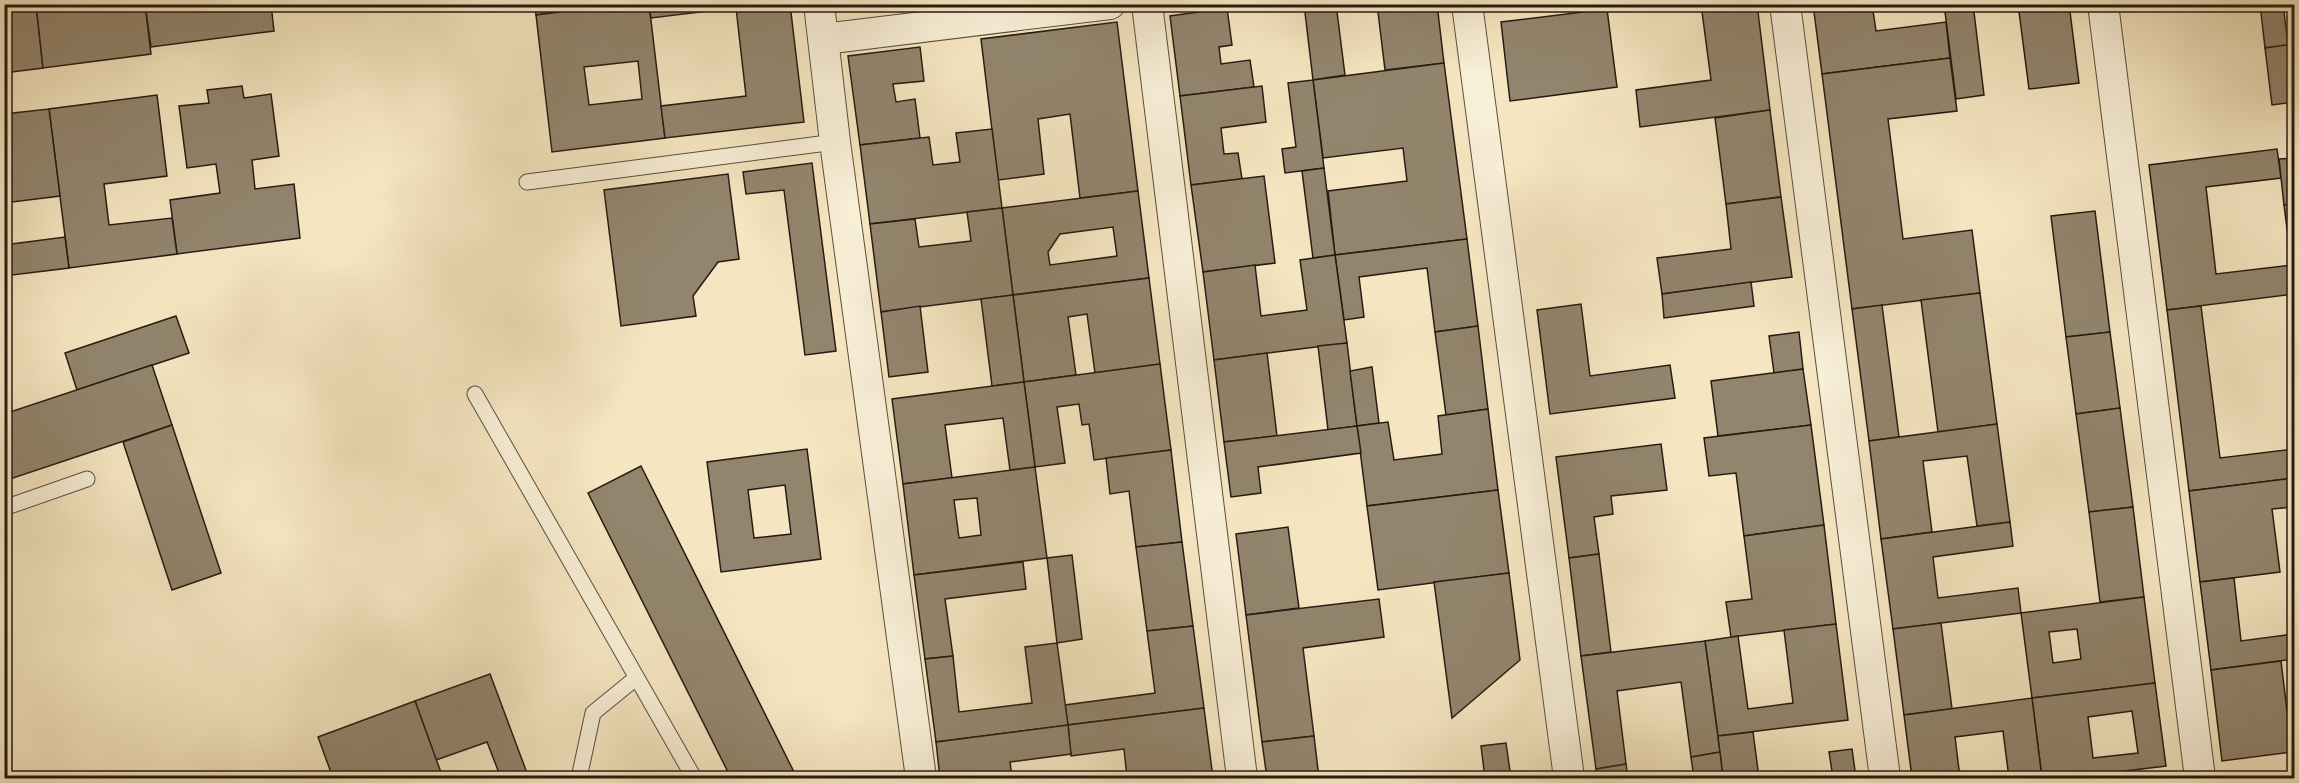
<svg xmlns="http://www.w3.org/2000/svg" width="2299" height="783" font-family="'Old Standard TT',serif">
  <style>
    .building { fill: #92856d; stroke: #261b13; stroke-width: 1.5; fill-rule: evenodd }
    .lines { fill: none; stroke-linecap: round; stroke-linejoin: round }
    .lane-casing { stroke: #5a4e3e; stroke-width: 17 }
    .street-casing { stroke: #5a4e3e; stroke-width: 32 }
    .lane { stroke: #f8efd7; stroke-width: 15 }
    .street { stroke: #f8efd7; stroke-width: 30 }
  </style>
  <rect width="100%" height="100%" fill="#f5e6c1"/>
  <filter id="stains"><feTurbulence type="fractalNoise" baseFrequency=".00333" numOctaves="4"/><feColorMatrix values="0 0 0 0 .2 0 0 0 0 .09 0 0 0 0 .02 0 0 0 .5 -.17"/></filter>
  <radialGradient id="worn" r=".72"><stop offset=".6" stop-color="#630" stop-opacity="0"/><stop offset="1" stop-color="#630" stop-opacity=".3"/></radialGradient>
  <!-- building -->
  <g class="building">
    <path d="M15,4H36L43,68L4,73V6Z"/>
    <path d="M36,4H145L151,54L43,68Z"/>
    <path d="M145,4H271L274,31L151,47Z"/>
    <path d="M535,4H623L536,15Z"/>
    <path d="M623,4H649L665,138L552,152L536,15ZM638,61L642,99L589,105L584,67Z"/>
    <path d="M649,4H767L651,18Z"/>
    <path d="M767,4H790L804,122L665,138L661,106L746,96L736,8Z"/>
    <path d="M1304,4H1336L1345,75L1313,80Z"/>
    <path d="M1377,4H1437L1444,63L1385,70Z"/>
    <path d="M1701,4H1757L1770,110L1640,127L1636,90L1711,80Z"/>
    <path d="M1813,4H1872L1876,31L1946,22L1950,58L1822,74Z"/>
    <path d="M1944,4H1973L1984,95L1956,99Z"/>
    <path d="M2018,4H2069L2079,83L2029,89Z"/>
    <path d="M2260,4H2283L2288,45L2265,48Z"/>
    <path d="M1227,8L1232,45L1219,47L1221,64L1250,60L1254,87L1180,96L1170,16Z"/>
    <path d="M1607,9L1617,87L1510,101L1501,22Z"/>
    <path d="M1117,22L1138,191L1080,198L1070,114L1038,119L1044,174L998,180L981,39Z"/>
    <path d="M2294,44V102L2272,105L2265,48Z"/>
    <path d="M920,47L924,81L893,84L896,102L915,99L920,138L860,145L848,56Z"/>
    <path d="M1950,58L1957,111L1888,119L1903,239L1972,230L1980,293L1852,309L1822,74Z"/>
    <path d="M1444,63L1467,239L1335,255L1328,191L1407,181L1403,148L1323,158L1313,80Z"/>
    <path d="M1313,80L1324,168L1285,173L1282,149L1296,147L1288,83Z"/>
    <path d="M242,86L244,98L271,94L279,156L252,160L255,189L294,184L300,238L177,254L170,200L220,193L216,164L187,168L179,106L209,103L207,90Z"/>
    <path d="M1262,86L1266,122L1221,128L1224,154L1238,153L1242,179L1191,185L1180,96Z"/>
    <path d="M157,95L167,176L104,184L109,225L172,218L177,254L69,268L49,109Z"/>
    <path d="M49,109L60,196L4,203V114Z"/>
    <path d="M1770,110L1781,197L1726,204L1715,118Z"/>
    <path d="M992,129L1002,208L870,224L860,145L929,137L933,165L960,162L956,133Z"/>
    <path d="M2277,149L2281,178L2206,187L2216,274L2292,265L2294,294L2167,310L2149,165Z"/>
    <path d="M2294,158V204L2284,205L2279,159Z"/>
    <path d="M812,163L836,351L805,355L784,190L746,194L743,172Z"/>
    <path d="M1324,168L1335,255L1313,258L1302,171Z"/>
    <path d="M728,174L739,259L718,262L693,296L696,316L621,326L604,190Z"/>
    <path d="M1264,176L1275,263L1203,272L1191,185Z"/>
    <path d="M1138,191L1149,278L1013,295L1002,208ZM1113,227L1117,256L1050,265L1048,252L1060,234Z"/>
    <path d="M1781,197L1792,277L1662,294L1657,258L1731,249L1726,204Z"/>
    <path d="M2294,204V236L2288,237L2284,205Z"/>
    <path d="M1002,208L1013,295L881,312L870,224L915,219L919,247L971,241L967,212Z"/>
    <path d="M2095,211L2110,332L2066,337L2051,216Z"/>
    <path d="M65,237L69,268L4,276V245Z"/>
    <path d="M1467,239L1478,326L1435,332L1427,268L1359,277L1364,317L1344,320L1335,255Z"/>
    <path d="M1335,255L1347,343L1214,360L1203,272L1255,265L1261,316L1307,310L1300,260Z"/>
    <path d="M1149,278L1160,364L1095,373L1087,314L1068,317L1076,375L1024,382L1013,295Z"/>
    <path d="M1751,282L1754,306L1664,318L1662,294Z"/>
    <path d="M1980,293L1997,424L1938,432L1921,300Z"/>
    <path d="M1013,295L1024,382L992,386L981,299Z"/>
    <path d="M1581,304L1590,376L1670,365L1675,398L1550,414L1537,310Z"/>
    <path d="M1882,305L1899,437L1869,441L1852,309Z"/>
    <path d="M920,306L928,372L889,377L881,312Z"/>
    <path d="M2201,306L2220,458L2294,449V478L2189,491L2167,310Z"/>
    <path d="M176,316L189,353L77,390L65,353Z"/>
    <path d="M1478,326L1488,409L1446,415L1435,332Z"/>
    <path d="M1799,332L1803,369L1774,373L1769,336Z"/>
    <path d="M2110,332L2120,408L2076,414L2066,337Z"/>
    <path d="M1347,343L1357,426L1328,430L1318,346Z"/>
    <path d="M1267,353L1277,436L1224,442L1214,360Z"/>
    <path d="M1160,364L1171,450L1094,460L1089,424L1082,425L1079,404L1057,407L1065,463L1035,467L1024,382Z"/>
    <path d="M152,365L172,425L4,481V414Z"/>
    <path d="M1372,367L1379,423L1357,426L1350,371Z"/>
    <path d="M1803,369L1811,425L1718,436L1711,381Z"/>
    <path d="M1024,382L1035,467L1010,470L1003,418L945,425L952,478L903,484L892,399Z"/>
    <path d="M2120,408L2133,507L2089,512L2076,414Z"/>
    <path d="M1488,409L1498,490L1367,506L1357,426L1388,422L1394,460L1442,454L1438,416Z"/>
    <path d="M1997,424L2010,522L1977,526L1967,456L1923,461L1932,532L1881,539L1869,441Z"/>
    <path d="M172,425L221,573L172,590L123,442Z"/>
    <path d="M1811,425L1824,525L1744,536L1736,473L1709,476L1704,438Z"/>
    <path d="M1357,426L1361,453L1258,467L1261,493L1231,497L1224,442Z"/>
    <path d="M1661,444L1667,490L1611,496L1613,514L1594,517L1599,554L1569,558L1556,457Z"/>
    <path d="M807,449L821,559L721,572L707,462ZM785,485L791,534L754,538L748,490Z"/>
    <path d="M1171,450L1182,542L1136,547L1129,491L1110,494L1106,458Z"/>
    <path d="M641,466L797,778H731L588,493Z"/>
    <path d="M1035,467L1047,558L914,575L903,484ZM977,498L981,535L959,538L954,500Z"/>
    <path d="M2294,478V507L2272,509L2280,572L2200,582L2189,491Z"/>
    <path d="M1498,490L1509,573L1378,590L1367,506Z"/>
    <path d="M2133,507L2144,597L2100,602L2089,512Z"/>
    <path d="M2010,522L2013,546L1933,557L1938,598L2018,588L2021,613L1893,629L1881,539Z"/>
    <path d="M1824,525L1836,624L1731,637L1726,602L1752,599L1744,536Z"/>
    <path d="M1288,527L1299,608L1246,615L1236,534Z"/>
    <path d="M1182,542L1193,626L1147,631L1136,547Z"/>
    <path d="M1599,554L1611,652L1581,656L1569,558Z"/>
    <path d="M1072,555L1082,639L1057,643L1047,558Z"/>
    <path d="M1023,562L1026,589L945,599L953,656L925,659L914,575Z"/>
    <path d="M1509,573L1520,660L1452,718L1434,582Z"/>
    <path d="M2234,578L2241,641L2294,634V659L2211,670L2200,582Z"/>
    <path d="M2144,597L2155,683L2032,698L2021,613ZM2077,629L2081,659L2053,663L2049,632Z"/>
    <path d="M1379,599L1384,637L1303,648L1314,736L1262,742L1246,615Z"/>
    <path d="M1941,623L1952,709L1904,715L1893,629Z"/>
    <path d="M1836,624L1848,720L1718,736L1705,641L1738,636L1748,709L1793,703L1784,630Z"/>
    <path d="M1193,626L1204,708L1068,725L1065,705L1155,693L1147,631Z"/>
    <path d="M1705,641L1720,752L1691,757L1681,682L1617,691L1626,764L1596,769L1581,656Z"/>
    <path d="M1057,643L1068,725L936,742L925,659L953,656L959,712L1032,703L1025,647Z"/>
    <path d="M2281,661L2292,752L2222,761L2211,670Z"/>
    <path d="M490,674L527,773L511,778H501L487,742L436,760L415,701Z"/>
    <path d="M2155,683L2166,766L2067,778H2042L2032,698ZM2132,711L2138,753L2093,758L2088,717Z"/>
    <path d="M2032,698L2042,778H2009L2003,731L1955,737L1960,778H1912L1904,715Z"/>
    <path d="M415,701L443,778H333L318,737Z"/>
    <path d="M1204,708L1213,778H1127L1124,749L1071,756L1068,725Z"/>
    <path d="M1068,725L1071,754L1010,762L1012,778H940L936,742Z"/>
    <path d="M1753,732L1759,778H1723L1718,736Z"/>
    <path d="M1314,736L1319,778H1267L1262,742Z"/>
    <path d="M1506,743L1511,778H1483H1485L1481,746Z"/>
    <path d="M1852,749L1856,778H1833L1829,752Z"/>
    <path d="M1720,752L1723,778H1694L1691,757Z"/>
    <path d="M1626,764L1628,778H1597L1596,769Z"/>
  </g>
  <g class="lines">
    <defs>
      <g id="lane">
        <path d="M527,182L835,142"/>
        <path d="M475,394L694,778"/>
        <path d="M4,508L87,479"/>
        <path d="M579,778L593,713L636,678"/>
      </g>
      <g id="street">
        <path d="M819,4L835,142L921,778"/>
        <path d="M1147,4L1242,778"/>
        <path d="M1467,4L1569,778"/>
        <path d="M1785,4L1885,778"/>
        <path d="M2103,4L2200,778"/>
        <path d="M824,39L1110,4"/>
      </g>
    </defs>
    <!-- lane casing -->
    <use href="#lane" class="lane-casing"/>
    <!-- street casing -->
    <use href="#street" class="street-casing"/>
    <!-- lane -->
    <use href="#lane" class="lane"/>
    <!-- street -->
    <use href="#street" class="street"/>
  </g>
  <!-- margin -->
  <rect width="2299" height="783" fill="none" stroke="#f5e6c1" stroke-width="24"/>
  <rect x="6" y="6" width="2287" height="771" fill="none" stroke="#261b13" stroke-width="3"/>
  <rect x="12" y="12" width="2275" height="759" fill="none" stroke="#261b13" stroke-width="1.5"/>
  <rect width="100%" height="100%" filter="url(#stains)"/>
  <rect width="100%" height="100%" fill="url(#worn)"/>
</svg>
